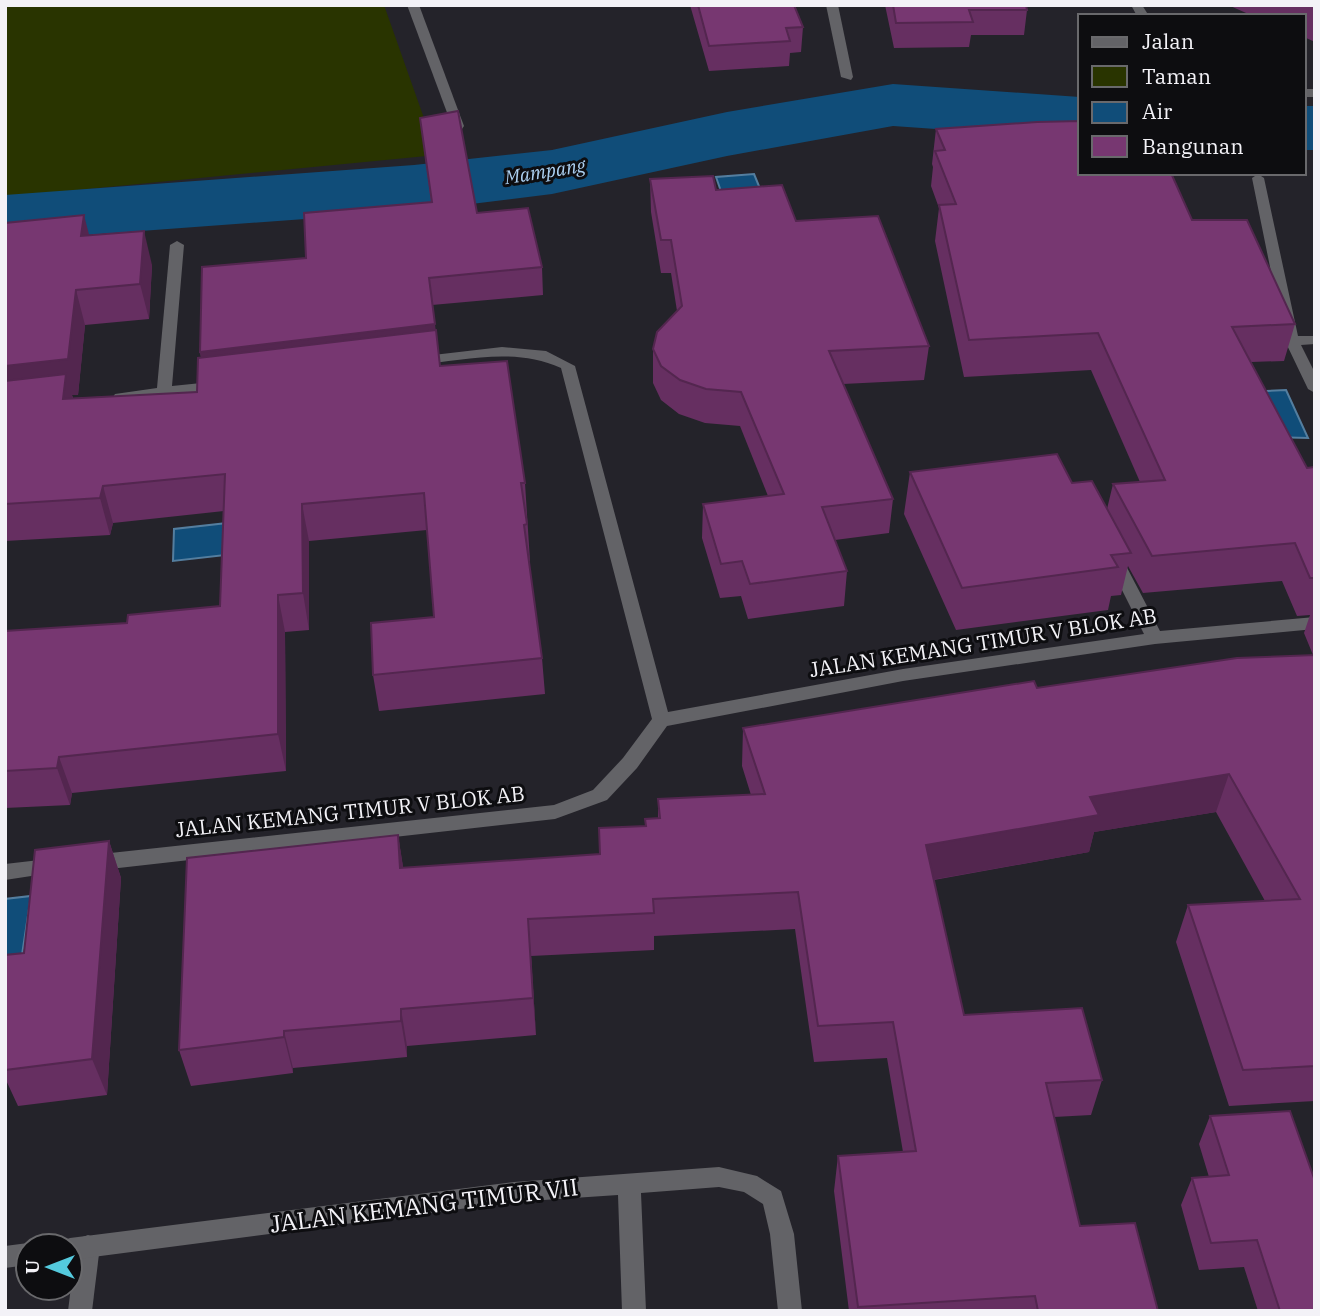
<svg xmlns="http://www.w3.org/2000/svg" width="1320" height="1316" font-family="'IBM Plex Serif',serif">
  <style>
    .green { fill: #293400 }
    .water { fill: #104d79; stroke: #547e9f; stroke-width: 2 }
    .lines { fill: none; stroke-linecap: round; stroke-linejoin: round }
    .river { fill: #104d79; fill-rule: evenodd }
    .lane { fill: #636367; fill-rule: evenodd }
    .street { fill: #636367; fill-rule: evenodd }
    .wall { fill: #662f61 }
    .shaded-wall { fill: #53264f }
    .building { fill: #773771; stroke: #53264f; stroke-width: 2 }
    .labels { text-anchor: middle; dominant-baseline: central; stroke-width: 6; stroke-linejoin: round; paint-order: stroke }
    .far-water-label { font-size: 19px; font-style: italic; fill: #acd0f1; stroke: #0d0d10 }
    .street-label { font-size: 21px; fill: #f3f2f7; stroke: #0d0d10 }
    .near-street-label { font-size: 24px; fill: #f3f2f7; stroke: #0d0d10 }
  </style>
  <rect width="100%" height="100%" fill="#24232a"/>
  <!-- green -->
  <path class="green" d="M5,5H384L437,155L5,197Z"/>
  <!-- water -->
  <g class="water">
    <path d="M754,174L772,218L731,220L716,177Z"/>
    <path d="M1286,390L1308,438L1265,437L1243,392Z"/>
    <path d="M290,516L287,548L173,561L174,529Z"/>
    <path d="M31,896L18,981L5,982V899Z"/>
  </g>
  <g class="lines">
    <!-- river -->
    <g class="river">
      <path d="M893,84L1080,97V139L893,126L727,156L552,194L414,211L5,241V195L414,165L552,150L727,112Z"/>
      <rect x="1304" y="106" width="11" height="44"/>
    </g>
    <!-- lane -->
    <path class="lane" d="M88,1235L96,1238L100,1246L92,1311H68L76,1246L80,1238Z"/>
    <!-- street -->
    <g class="street">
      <path d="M407,5H419L464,126L462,129H454L452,126Z"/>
      <path d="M826,5H838L853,77L851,80L841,77Z"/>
      <path d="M1131,5H1142L1149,16H1137Z"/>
      <rect x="1304" y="89" width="11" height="8"/>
      <path d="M1258,174L1264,178L1298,336H1315V344L1301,345L1315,373V393L1308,389L1285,341L1252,178Z"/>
      <path d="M177,241L184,245L172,386L221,381L228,385L221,389L115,400L113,397L115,394L157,388L170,245Z"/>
      <path d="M502,347L546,351L575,366L668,712L903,669L1144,634L1107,560L1115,554L1123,560L1160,631L1315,617V629L1155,644L903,681L667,726L637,768L607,800L555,819L92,871L85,868L82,863L85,858L92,855L554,805L593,790L623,758L652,719L561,368C514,347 466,360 416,365L409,361L416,357Z"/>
      <path d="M57,858L64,861L67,866L64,871L5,880V864Z"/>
      <path d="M719,1167L757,1176L781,1191L794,1234L802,1311H778L770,1234L763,1204L744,1192L719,1187L641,1193L646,1311H622L618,1195L514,1202L70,1260V1246H60L62,1241L70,1238L514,1182Z"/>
      <path d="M28,1243L35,1246H28V1265L5,1268V1246Z"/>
    </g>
  </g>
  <!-- wall -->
  <g class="wall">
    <path d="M690,5H794L803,27L801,52L790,53L789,66L709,71Z"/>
    <path d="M885,5H1026L1027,10L1024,35H971L969,47L894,48Z"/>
    <path d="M1228,5H1315V42L1304,37V16H1253Z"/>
    <path d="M420,118L477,213L542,267L543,295L432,305L440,366L525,483L530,561H529L542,658L545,694L379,711L373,675L434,617L427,530L309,541V630L285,632L286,771L72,793L70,805L5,808V631L127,623L220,606L224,511L113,523L110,535L5,541V223L89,235L152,265L149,319L85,325L78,395H72L73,398L197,392L201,358L200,352L306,258L431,202Z"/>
    <path d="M936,129L1192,220L1295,324L1284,361L1251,362L1307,468L1315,467V1101L1229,1106L1176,942L1188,905L1265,901L1216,812L1094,832L1089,852L934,880L964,1015L1102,1080L1091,1115L1054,1117L1080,1226L1158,1311H849L834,1191L838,1156L903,1152L887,1058L814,1062L795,929L654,936V950L531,956L536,1035L407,1046V1057L293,1068V1073L191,1086L179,1050L398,835L403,868L600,854L645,826V819L658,818V799L751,795L742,766L743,728L1037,688L1313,655L1304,633L1310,615L1297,616L1282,581L1143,593L1128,566L1121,595L1111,596L1108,610L956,630L904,514L910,472L1072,483L1107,509L1113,484L1140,482L1091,370L964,377L935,241L939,208L931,186L933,167L932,164Z"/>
    <path d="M650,179L716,190L796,221L929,346L924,380L843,384L893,499L889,533L835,540L847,571L844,606L748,619L741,596L720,598L702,538L703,504L768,496L740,426L705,423L679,414L661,400L653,383V349L677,311L671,273H661L651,212Z"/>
    <path d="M109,841L121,878L107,1095L18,1106L5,1078V955L24,953Z"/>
    <path d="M1210,1116L1315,1311H1258L1244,1267L1199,1270L1181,1205L1192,1178L1209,1177L1199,1144Z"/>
  </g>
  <!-- shaded-wall -->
  <g class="shaded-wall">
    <path d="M84,215L93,250L81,236Z"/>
    <path d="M144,231L152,265L149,319L140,284Z"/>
    <path d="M76,290L85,325L78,395H72L76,410L5,403V366Z"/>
    <path d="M435,324L438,352L206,379L200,352Z"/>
    <path d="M103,486L113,523L110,535L100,498Z"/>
    <path d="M302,504L309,541V630L303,593Z"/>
    <path d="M278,595L285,632L286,771L278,734Z"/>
    <path d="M59,757L72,793L70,805L57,768Z"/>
    <path d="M1229,774L1216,812L1094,832L1089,852L920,882L926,845L1090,797Z"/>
    <path d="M398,835L404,872L400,868Z"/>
    <path d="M109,841L121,878L107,1095L92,1059Z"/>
    <path d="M528,919L531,956L536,1035L533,998Z"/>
    <path d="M401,1009L407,1046V1057L401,1021Z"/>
    <path d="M284,1031L293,1068V1073L284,1037Z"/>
  </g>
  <!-- building -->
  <g class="building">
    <path d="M698,5H794L803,27L786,28L790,41L709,46Z"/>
    <path d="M893,5H1026L1027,10H969L973,22L896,23Z"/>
    <path d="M458,111L477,213L528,208L542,267L429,278L435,324L200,352L202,267L306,258L304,213L432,202L420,118Z"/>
    <path d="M1080,121V173H1171L1192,220H1247L1295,324L1232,327L1307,468L1315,467V578H1310L1295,543L1152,556L1113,484L1165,480L1098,333L969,340L939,205L956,204L935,151L945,150L936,129L1037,122Z"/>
    <path d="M713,176L716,190L782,185L796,221L878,216L929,346L829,351L893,499L822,507L847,571L750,584L742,561L721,564L703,504L784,494L741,392L706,389L680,380L661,366L653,349L657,332L682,306L671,240H661L650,179Z"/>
    <path d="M84,215L81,236L144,231L140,284L76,290L68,359L5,366V223Z"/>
    <path d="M436,330L440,366L507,361L525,483H521L527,524L524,525L542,658L373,675L371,623L434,617L424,493L302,504L303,593L278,595V734L59,757L57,768L5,771V631L127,623L128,615L220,606L225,474L103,486L100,498L5,504V381L66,374L63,399L197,392L198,358Z"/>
    <path d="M1057,454L1072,483L1092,481L1131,553L1111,555L1118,567L962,588L910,472Z"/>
    <path d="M1315,655V1066L1243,1070L1188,905L1300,899L1229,774L1090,797L1099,815L926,845L964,1015L1082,1008L1102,1080L1046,1083L1080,1226L1135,1223L1158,1311H1038L1035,1296L858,1307L838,1156L916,1151L893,1022L818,1026L798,892L653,899L654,913L528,919L533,998L401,1009V1021L284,1031V1037L179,1050L187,858L398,835L400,868L600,854L599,828L646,826L645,819L660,818L658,799L765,794L743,728L1034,681L1037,688L1237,658Z"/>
    <path d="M109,841L92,1059L5,1070V955L24,953L35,850Z"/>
    <path d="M1290,1111L1315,1181V1311H1280L1257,1240L1211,1243L1192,1178L1229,1175L1210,1116Z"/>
  </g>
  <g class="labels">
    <!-- far-water labels -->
    <g class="far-water-label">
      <text transform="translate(545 171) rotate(-9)">Mampang</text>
    </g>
    <!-- street labels -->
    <g class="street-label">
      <text transform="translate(983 642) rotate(-9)">JALAN KEMANG TIMUR V BLOK AB</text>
      <text transform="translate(350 811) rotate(-6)">JALAN KEMANG TIMUR V BLOK AB</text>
    </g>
    <!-- near-street labels -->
    <g class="near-street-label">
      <text transform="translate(424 1205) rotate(-7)">JALAN KEMANG TIMUR VII</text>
    </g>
  </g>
  <!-- border -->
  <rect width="1320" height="1316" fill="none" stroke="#f3f2f7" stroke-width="14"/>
  <!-- legend -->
  <rect x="1078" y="14" width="228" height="161" fill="#0d0d10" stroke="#69696c" stroke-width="2"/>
  <rect x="1092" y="37" width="35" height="10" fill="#636367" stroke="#69696c" stroke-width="2"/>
  <text x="1142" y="49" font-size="21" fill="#f3f2f7">Jalan</text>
  <rect x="1092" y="66" width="35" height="21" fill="#293400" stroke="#69696c" stroke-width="2"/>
  <text x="1142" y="84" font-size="21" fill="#f3f2f7">Taman</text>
  <rect x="1092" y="102" width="35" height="21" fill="#104d79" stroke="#69696c" stroke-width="2"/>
  <text x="1142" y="119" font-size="21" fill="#f3f2f7">Air</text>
  <rect x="1092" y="136" width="35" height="21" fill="#773771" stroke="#69696c" stroke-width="2"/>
  <text x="1142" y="154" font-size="21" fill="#f3f2f7">Bangunan</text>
  <!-- north arrow -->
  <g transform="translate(49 1267) rotate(270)"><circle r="33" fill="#0d0d10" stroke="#69696c" stroke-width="2"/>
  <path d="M0-5L12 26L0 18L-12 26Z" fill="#54cadd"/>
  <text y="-10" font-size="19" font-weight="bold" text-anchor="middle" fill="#f3f2f7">U</text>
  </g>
</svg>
